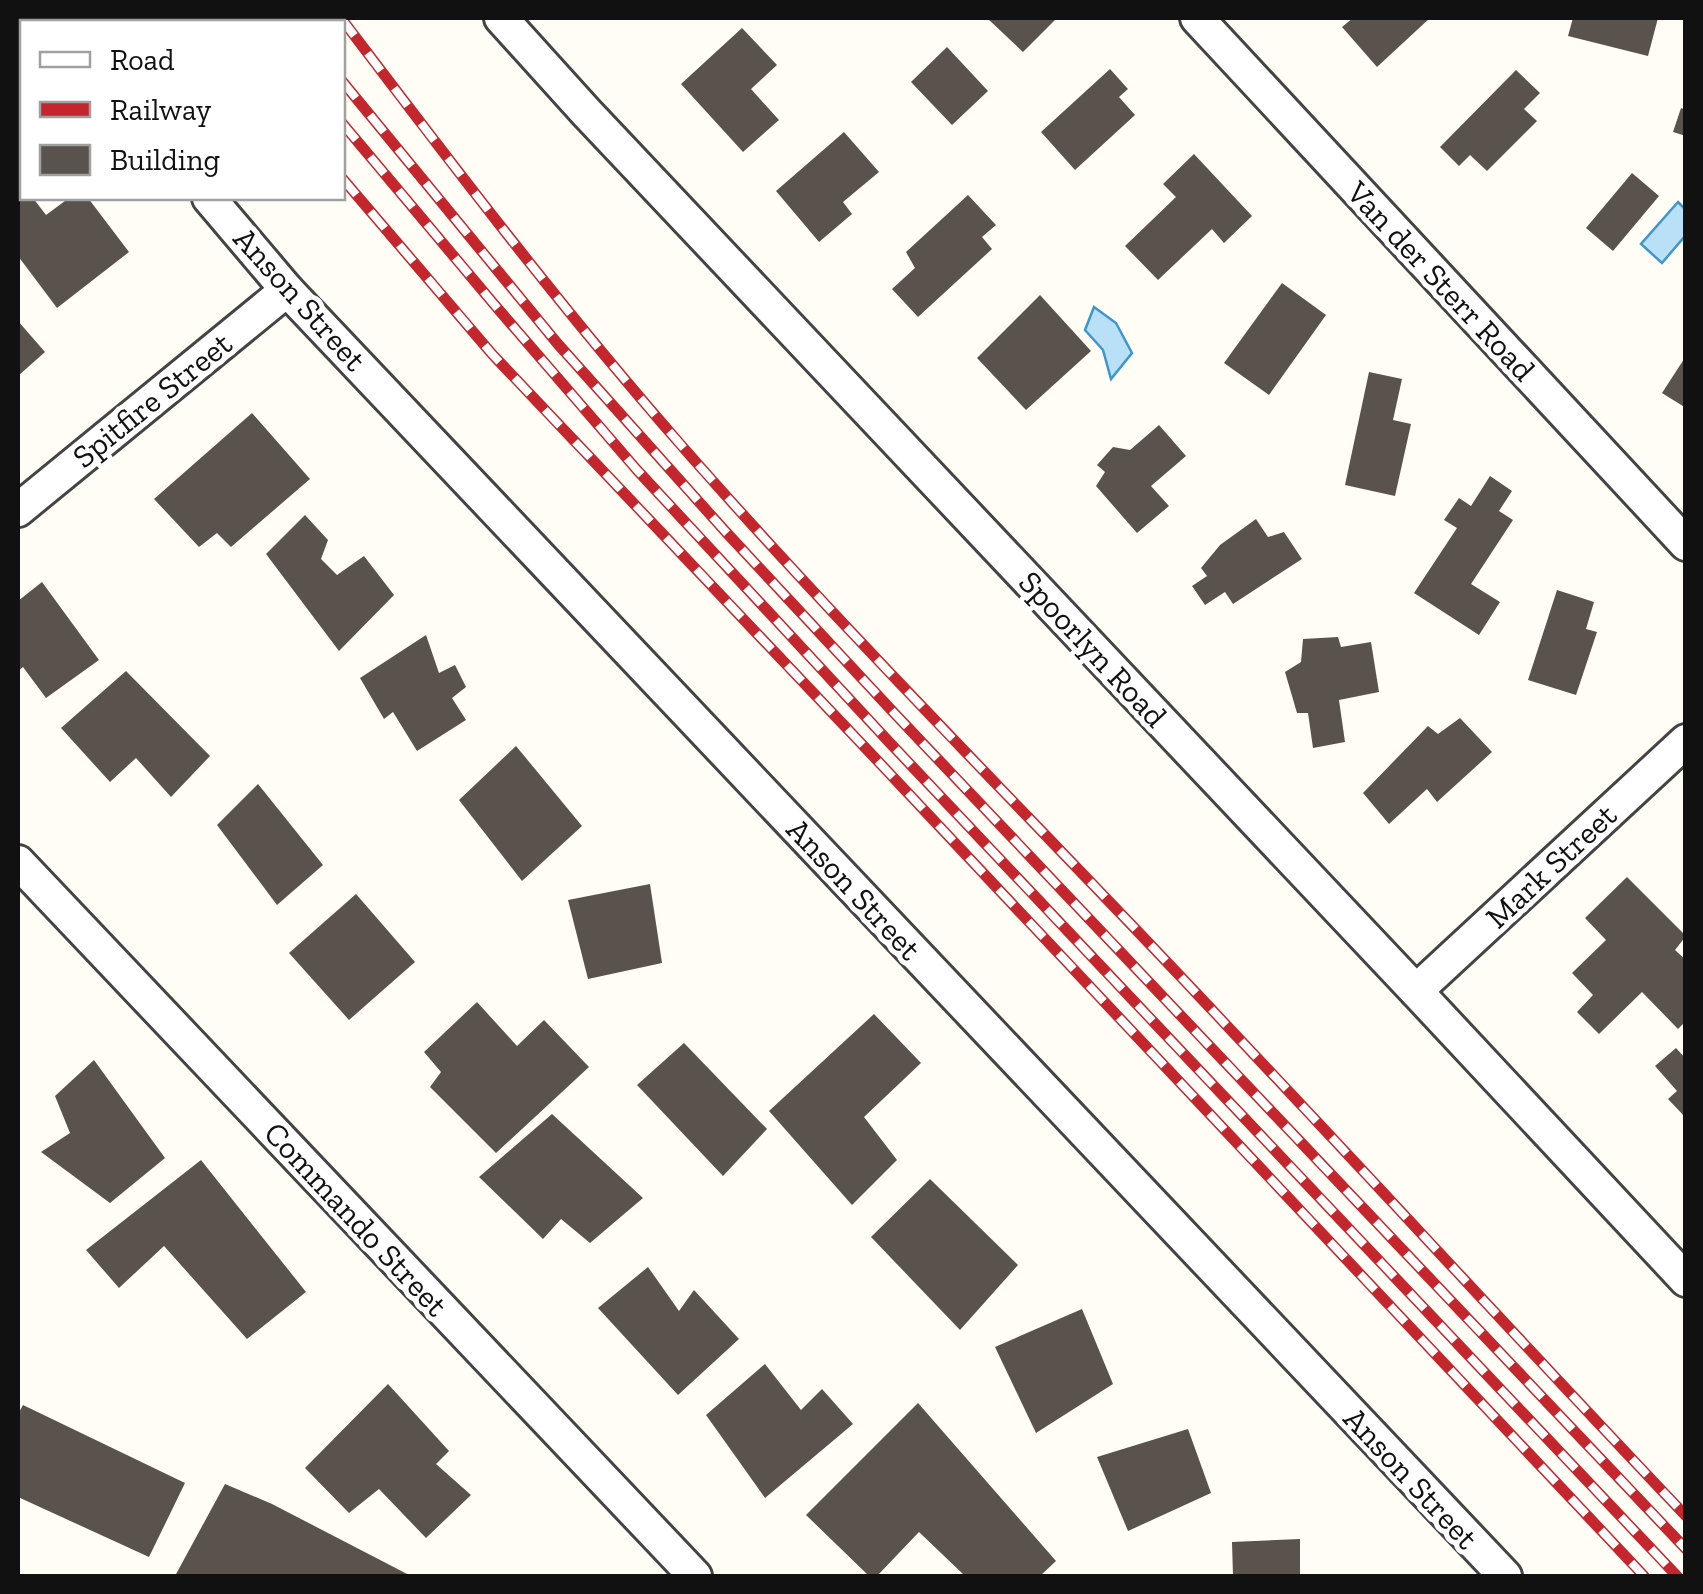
<svg xmlns="http://www.w3.org/2000/svg" width="1703" height="1594" font-family="'Zilla Slab',serif">
  <style>
    .water { fill: #b9e0f7; stroke: #3f96cf; stroke-width: 2.5 }
    .building { fill: #5a524d }
    .lines { fill: none; stroke-linecap: round; stroke-linejoin: round }
    .minor-casing { stroke: #444; stroke-width: 38 }
    .minor { stroke: #fff; stroke-width: 32 }
    .rail-casing { stroke: #c4262e; stroke-width: 11 }
    .rail { stroke: #fff; stroke-width: 8; stroke-dasharray: 22; stroke-linecap: butt }
    .labels { text-anchor: middle; dominant-baseline: central; stroke-width: 10; stroke-linejoin: round; paint-order: stroke }
    .street-label { font-size: 32px; fill: #111; stroke: #fff }
  </style>
  <rect width="100%" height="100%" fill="#fffdf5"/>
  <!-- water -->
  <g class="water">
    <path d="M1678,202L1685,209V236L1662,263L1641,244Z"/>
    <path d="M1094,307L1116,323L1132,353L1111,379L1103,350L1085,330Z"/>
  </g>
  <!-- building -->
  <g class="building">
    <path d="M987,18H1057L1023,52Z"/>
    <path d="M1353,18H1430L1377,67L1342,27Z"/>
    <path d="M1573,18H1658L1648,56L1568,36Z"/>
    <path d="M742,28L777,65L751,89L779,120L743,152L681,84Z"/>
    <path d="M947,47L988,91L952,125L911,82Z"/>
    <path d="M1110,69L1128,89L1119,97L1135,115L1075,170L1041,132Z"/>
    <path d="M1516,70L1540,93L1524,109L1537,121L1487,171L1470,155L1459,166L1440,147Z"/>
    <path d="M1681,108L1686,110V136L1673,132Z"/>
    <path d="M22,124V179L20,181L22,184V198H33L46,215L69,198H88L129,252L57,308L18,256V128Z"/>
    <path d="M844,132L879,172L843,202L852,214L819,242L776,191Z"/>
    <path d="M1194,154L1252,216L1224,243L1212,229L1158,280L1125,246L1176,197L1163,184Z"/>
    <path d="M1632,173L1659,196L1613,251L1586,228Z"/>
    <path d="M968,195L996,225L982,237L992,249L918,317L892,289L915,268L906,252Z"/>
    <path d="M1282,283L1326,315L1269,395L1224,363Z"/>
    <path d="M1040,295L1091,351L1026,410L977,358Z"/>
    <path d="M18,321L45,352L18,376Z"/>
    <path d="M1686,356V408L1662,393Z"/>
    <path d="M1369,372L1402,379L1393,420L1411,424L1395,496L1345,485Z"/>
    <path d="M252,413L310,479L231,547L217,533L199,547L154,499Z"/>
    <path d="M1159,425L1186,456L1151,486L1169,506L1137,533L1096,486L1105,472L1097,465L1113,447L1130,450Z"/>
    <path d="M1490,476L1512,491L1499,511L1513,520L1471,584L1500,602L1479,635L1414,593L1457,528L1444,520L1459,498L1471,506Z"/>
    <path d="M305,515L328,540L321,559L337,575L364,556L394,595L339,651L266,554Z"/>
    <path d="M1256,519L1268,537L1284,532L1302,559L1233,604L1225,592L1205,605L1192,586L1207,576L1201,568L1220,545Z"/>
    <path d="M42,582L99,660L46,698L23,667L18,671V601Z"/>
    <path d="M1557,590L1594,602L1586,629L1597,632L1576,695L1528,680Z"/>
    <path d="M426,635L439,673L455,665L466,687L452,698L466,720L417,751L393,712L384,719L360,678Z"/>
    <path d="M1338,637L1341,647L1371,642L1379,692L1339,700L1345,742L1313,748L1308,713H1297L1285,672L1301,662L1303,639Z"/>
    <path d="M126,671L210,756L171,797L136,758L110,782L61,728Z"/>
    <path d="M1460,718L1492,752L1437,802L1427,789L1389,824L1363,793L1428,726L1438,734Z"/>
    <path d="M516,746L582,826L522,881L459,800Z"/>
    <path d="M258,784L323,865L277,905L217,825Z"/>
    <path d="M1627,877L1686,936L1675,950L1686,960V1021L1678,1029L1642,992L1599,1034L1577,1012L1593,995L1572,973L1606,940L1585,918Z"/>
    <path d="M650,884L662,963L588,979L568,900Z"/>
    <path d="M356,894L415,962L349,1020L289,953Z"/>
    <path d="M477,1002L517,1046L544,1020L589,1067L496,1153L430,1087L441,1072L424,1052Z"/>
    <path d="M874,1014L921,1063L864,1117L897,1160L852,1205L769,1111Z"/>
    <path d="M684,1043L767,1129L723,1176L637,1085Z"/>
    <path d="M1676,1048L1686,1059V1118L1668,1099L1677,1091L1655,1066Z"/>
    <path d="M94,1060L165,1158L110,1203L41,1152L70,1133L55,1096Z"/>
    <path d="M552,1114L643,1198L590,1243L561,1219L543,1239L479,1177Z"/>
    <path d="M201,1160L306,1292L247,1339L164,1246L119,1288L86,1250Z"/>
    <path d="M930,1179L1018,1265L960,1330L871,1237Z"/>
    <path d="M648,1267L679,1311L694,1290L739,1339L678,1395L598,1308Z"/>
    <path d="M1082,1309L1113,1384L1036,1433L995,1347Z"/>
    <path d="M765,1364L801,1410L822,1389L853,1424L765,1498L706,1415Z"/>
    <path d="M388,1384L449,1451L436,1464L471,1495L426,1538L379,1489L349,1513L305,1468Z"/>
    <path d="M918,1403L1056,1561L1040,1576H965L919,1532L877,1576H869L806,1515Z"/>
    <path d="M23,1405L185,1483L149,1557L18,1497V1414Z"/>
    <path d="M1188,1429L1211,1493L1128,1531L1097,1457Z"/>
    <path d="M225,1484L272,1504L411,1576H175Z"/>
    <path d="M1300,1539V1576H1233L1232,1542Z"/>
  </g>
  <g class="lines">
    <defs>
      <g id="minor">
        <path d="M58,18L62,22"/>
        <path d="M501,18L586,112L1416,991L1686,1280"/>
        <path d="M1197,18L1686,544"/>
        <path d="M209,198L287,290L1505,1576"/>
        <path d="M18,510L287,290"/>
        <path d="M18,862L695,1576"/>
        <path d="M1416,991L1686,741"/>
      </g>
    </defs>
    <!-- minor casing -->
    <use href="#minor" class="minor-casing"/>
    <!-- minor -->
    <use href="#minor" class="minor"/>
    <defs>
      <g id="rail">
        <path d="M207,18L211,22"/>
        <path d="M254,18L259,22"/>
        <path d="M291,18L295,22"/>
        <path d="M341,18C451,163 561,308 681,445C857,646 1047,833 1229,1028C1382,1190 1532,1354 1686,1516"/>
        <path d="M342,81L557,343L725,531L896,715L1686,1549"/>
        <path d="M342,123L493,303L637,470L890,743L1677,1576"/>
        <path d="M342,178L492,354L875,758L1644,1576"/>
      </g>
    </defs>
    <!-- rail casing -->
    <use href="#rail" class="rail-casing"/>
    <!-- rail -->
    <use href="#rail" class="rail"/>
  </g>
  <g class="labels">
    <!-- street labels -->
    <g class="street-label">
      <text transform="translate(1441 281) rotate(47)">Van der Sterr Road</text>
      <text transform="translate(300 299) rotate(48)">Anson Street</text>
      <text transform="translate(152 400) rotate(-39)">Spitfire Street</text>
      <text transform="translate(1093 649) rotate(47)">Spoorlyn Road</text>
      <text transform="translate(1551 866) rotate(-43)">Mark Street</text>
      <text transform="translate(854 889) rotate(47)">Anson Street</text>
      <text transform="translate(356 1219) rotate(47)">Commando Street</text>
      <text transform="translate(1411 1478) rotate(47)">Anson Street</text>
    </g>
  </g>
  <!-- border -->
  <rect width="1703" height="1594" fill="none" stroke="#111111" stroke-width="40"/>
  <!-- legend -->
  <rect x="20" y="20" width="325" height="180" fill="#ffffff" stroke="#a0a0a0" stroke-width="2.5"/>
  <rect x="40" y="52" width="50" height="15" fill="#ffffff" stroke="#a0a0a0" stroke-width="2.5"/>
  <text x="110" y="70" font-size="30" fill="#111111">Road</text>
  <rect x="40" y="102" width="50" height="15" fill="#c4262e" stroke="#a0a0a0" stroke-width="2.5"/>
  <text x="110" y="120" font-size="30" fill="#111111">Railway</text>
  <rect x="40" y="145" width="50" height="30" fill="#5a524d" stroke="#a0a0a0" stroke-width="2.5"/>
  <text x="110" y="170" font-size="30" fill="#111111">Building</text>
</svg>
